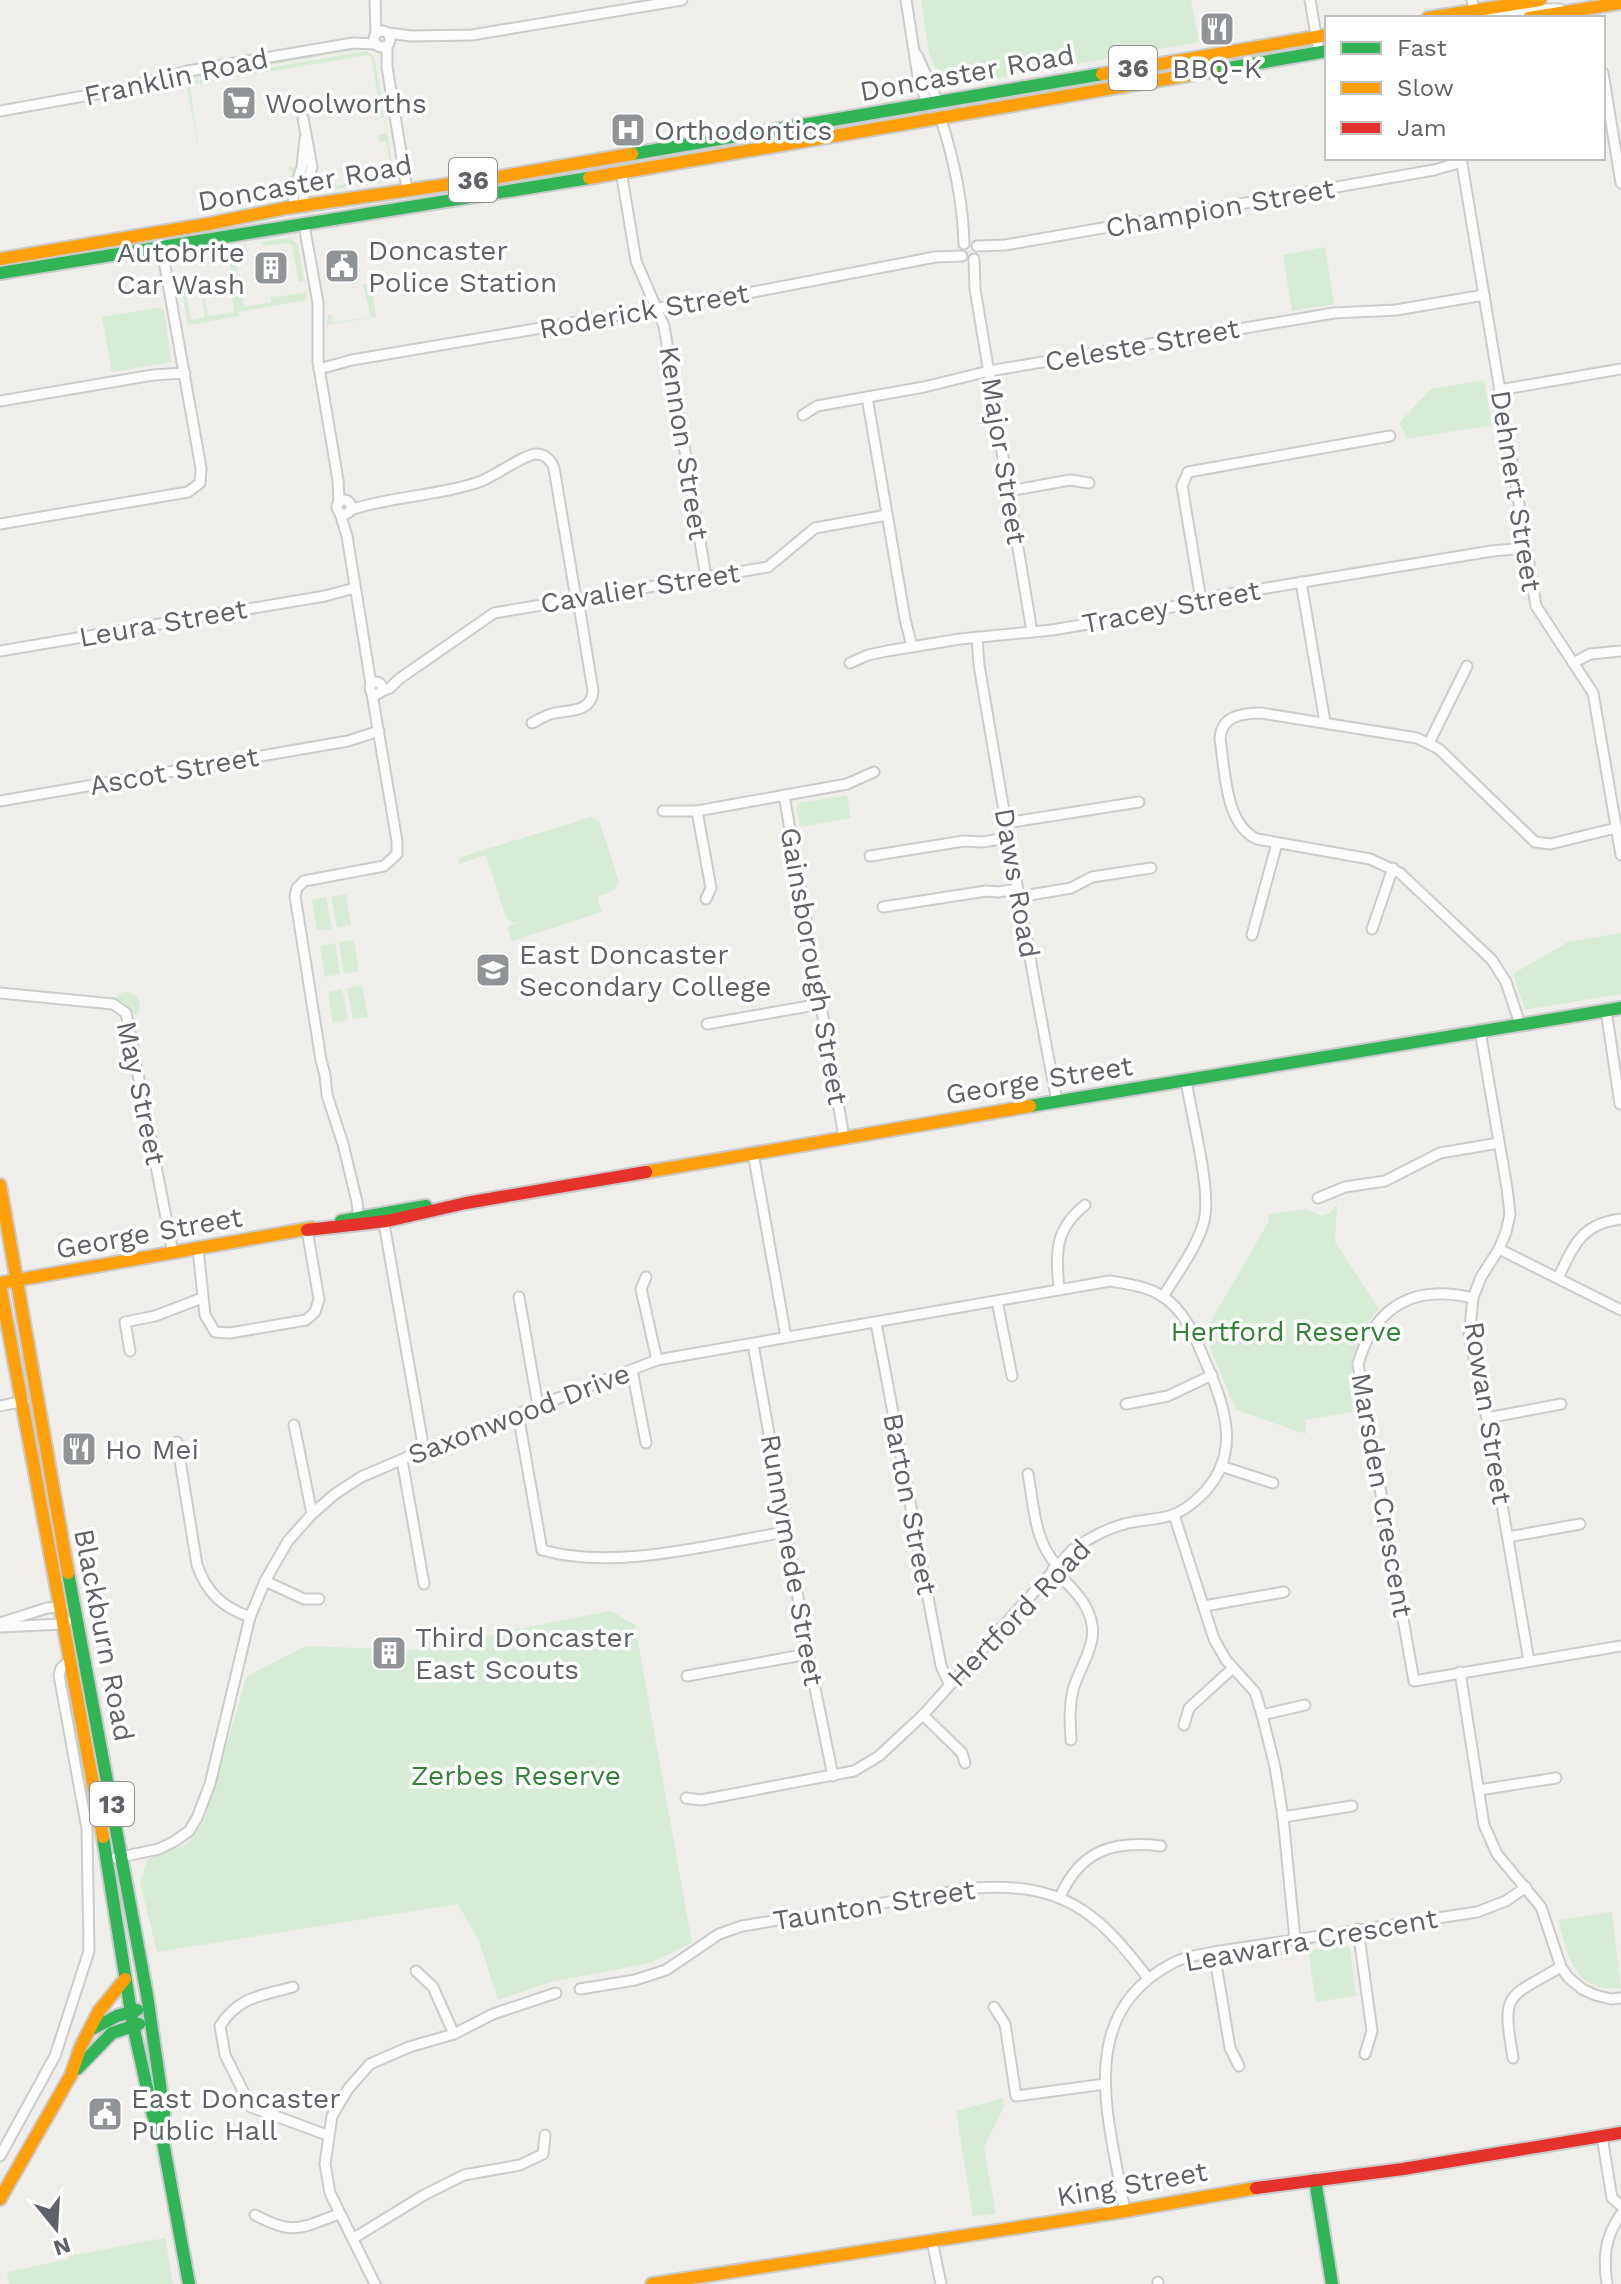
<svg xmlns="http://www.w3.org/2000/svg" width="1621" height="2284" font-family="'Work Sans',sans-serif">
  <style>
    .green { fill: #d8ebd6 }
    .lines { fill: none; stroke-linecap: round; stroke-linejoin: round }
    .street-casing { stroke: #cbcccc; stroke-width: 13 }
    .fast-casing { stroke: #cacacb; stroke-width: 16 }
    .slow-casing { stroke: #cacacb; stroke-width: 16 }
    .jam-casing { stroke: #cacacb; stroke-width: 16 }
    .street { stroke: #fdfcfc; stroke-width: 9 }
    .fast { stroke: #30b455; stroke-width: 12 }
    .slow { stroke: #ff9f0a; stroke-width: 12 }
    .jam { stroke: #e5322d; stroke-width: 12 }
    .labels { text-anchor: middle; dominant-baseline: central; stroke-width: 7; stroke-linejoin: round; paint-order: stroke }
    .shield { fill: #fff; stroke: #8f9295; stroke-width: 2 }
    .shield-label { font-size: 26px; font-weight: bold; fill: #5f6368 }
    .poi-label { font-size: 28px; fill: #5f6368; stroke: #fff; text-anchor: start }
    .street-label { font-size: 28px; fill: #5f6368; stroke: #fff }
    .park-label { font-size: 28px; fill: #348238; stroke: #fff }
  </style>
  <rect width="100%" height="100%" fill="#efeeea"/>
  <!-- green -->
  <g class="green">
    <path d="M921,0H1191L1199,42L943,88L929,53Z"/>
    <path d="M366,46L367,48L188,79L187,76Z"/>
    <path d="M367,51L374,56L382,99L372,100L378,97L371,57L368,55L190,85L199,153L186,82Z"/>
    <path d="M383,109L394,175L389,182L316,192L309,191L315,161L321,188L385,178L384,171L391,170L386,141L379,142L378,135L386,133L384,117L374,118L373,111Z"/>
    <path d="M291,166L296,171L288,194L252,200L228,208L227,204L233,203V201L282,192L281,182L288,184L293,172L287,169Z"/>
    <path d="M286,238L292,239L298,245L304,281L299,282L292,245L287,243L265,246L261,242Z"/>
    <path d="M246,245L248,253L235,256L244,307L271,302V295H273L276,297L306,292L307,300L239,312V316L188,325L180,280L193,285L185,287L191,320L205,317L202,299H205L208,316L234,312L232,295L236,294L226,248Z"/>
    <path d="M1325,247L1334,304L1292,311L1283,255Z"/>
    <path d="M371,283L376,317L327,325L328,315H332L333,323L371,317L363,285Z"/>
    <path d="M157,308L164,310L171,362L112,372L102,317Z"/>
    <path d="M1484,380L1492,425L1406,439L1405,432L1399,423L1431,389Z"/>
    <path d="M847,795L851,818L800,827L797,808L799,803Z"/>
    <path d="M591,817L600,823L619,882L615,890L597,897L602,912L512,941L507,927L522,921L513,923L506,918L486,855L459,864L458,858Z"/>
    <path d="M346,894L351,925L337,928L331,897Z"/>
    <path d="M326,897L332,929L317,931L312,900Z"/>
    <path d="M1621,933V994L1525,1010L1513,974L1568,942Z"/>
    <path d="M354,940L359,971L344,974L339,942Z"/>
    <path d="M335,943L340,974L325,977L320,946Z"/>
    <path d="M362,985L368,1017L353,1019L347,988Z"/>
    <path d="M342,989L348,1020L333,1023L328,992Z"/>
    <path d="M123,992C137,991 145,1004 136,1016L125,1004L115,998Z"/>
    <path d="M1337,1204L1335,1242L1379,1309C1349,1342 1350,1368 1356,1411L1305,1420L1306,1434L1236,1410L1204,1333L1269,1221L1268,1214L1306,1209L1322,1216L1330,1213Z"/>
    <path d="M611,1611L635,1625L692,1943L650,1963L551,1982L498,2000L479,1941L458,1904L157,1952L140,1882L148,1859L186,1845L203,1824L247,1676L306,1646L410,1650L495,1634L511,1628L513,1630Z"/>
    <path d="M1612,1912L1621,1988C1573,1993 1568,1954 1558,1920Z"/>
    <path d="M1345,1945L1350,1948L1356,1996L1316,2002L1308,1950Z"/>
    <path d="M1003,2098L1004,2107L984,2147L996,2214L973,2216L956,2111Z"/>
    <path d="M165,2238L173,2284H9L7,2272L69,2259V2256Z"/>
  </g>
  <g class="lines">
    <defs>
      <g id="street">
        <path d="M375,0L376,33"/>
        <path d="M906,0L919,83L928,104"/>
        <path d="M1310,0L1319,52"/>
        <path d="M1472,0L1474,10C1500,23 1531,6 1560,9"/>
        <circle cx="382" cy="39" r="8"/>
        <path d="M388,33L411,36L472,35L682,0"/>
        <path d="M387,46V67L407,189"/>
        <path d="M917,55L938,102"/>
        <path d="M1603,73L1621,183"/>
        <path d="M0,111L112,91L188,71L353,43L376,44"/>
        <path d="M941,119C954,160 963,201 964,244"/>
        <path d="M1461,158L1536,606L1593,693L1621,855"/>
        <path d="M621,171L636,261L664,326L706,577"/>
        <path d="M303,206L304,192L312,167L303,118"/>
        <path d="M294,207L293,193L302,167L305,139"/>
        <path d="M304,225L318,303V362L338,480L339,503"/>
        <path d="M977,246L1005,245L1434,170L1462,162"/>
        <path d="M974,259L975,289L1032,632"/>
        <path d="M319,369L352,360L748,293L935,257L962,256"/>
        <path d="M1499,390L1621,369"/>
        <path d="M867,397L905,619L912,647"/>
        <path d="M0,401L153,375L185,373"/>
        <path d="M803,415L817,406L924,387L989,371L1334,313L1396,310L1484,295"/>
        <path d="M1009,491L1070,480L1089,483"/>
        <circle cx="344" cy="507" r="7"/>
        <path d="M350,510C392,496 438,496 479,482C493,477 525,454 536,454C545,454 551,460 554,468L576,599"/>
        <path d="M340,513L347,536L371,684"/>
        <path d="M0,524L188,492L200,483L201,468L161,244"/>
        <path d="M1301,582L1325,722"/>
        <path d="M1201,600L1182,486L1188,472L1390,436"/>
        <path d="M977,637L979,665C1004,811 1028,956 1057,1101"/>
        <path d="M0,651L325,596L355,588"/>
        <path d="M850,663L868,655L887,651L960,639L1052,630L1129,617L1218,596L1492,551L1526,548"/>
        <path d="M1573,663L1590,654L1621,651"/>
        <circle cx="376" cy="688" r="6"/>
        <path d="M382,691L390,688L399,679L494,613L768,567L815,528L887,515"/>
        <path d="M532,723C538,720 544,716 551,714C568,709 591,714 593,691L578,599"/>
        <path d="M1429,743L1467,666"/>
        <path d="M784,795L844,1137"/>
        <path d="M0,801L348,741L379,731"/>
        <path d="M663,811H697L847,784L874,772"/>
        <path d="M697,811L711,888L706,899"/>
        <path d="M1006,823L1139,802"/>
        <path d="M870,856L964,841L982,842L1008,838"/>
        <path d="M1018,897L1071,888L1092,877L1151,868"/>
        <path d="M883,907L986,891L998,892L1017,889"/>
        <path d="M1372,929L1393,868"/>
        <path d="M1252,935L1277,843"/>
        <path d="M0,993L113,1004L126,1013L173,1253"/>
        <path d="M1606,1010L1620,1104"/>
        <path d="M707,1024L821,1004"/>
        <path d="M1520,1024L1506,982L1492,960L1400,873L1370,859L1257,839C1225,825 1225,770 1220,739C1221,716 1242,713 1261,713L1417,738L1439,749L1535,842L1550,844L1616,828"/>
        <path d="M1480,1031L1507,1188L1510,1214L1506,1232L1499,1249L1481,1277L1473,1298L1469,1336L1487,1418L1529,1661"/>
        <path d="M753,1153L786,1337"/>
        <path d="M1318,1198L1345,1187L1385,1181L1440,1153L1499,1143"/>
        <path d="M383,1218L424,1450"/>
        <path d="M359,1224L357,1202L343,1144L327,1095L325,1075L321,1060L295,896L297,888L304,881L384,866L397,854V841L372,694"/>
        <path d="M198,1249L205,1315L215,1332L230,1333L306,1320L315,1312L319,1299L307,1230"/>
        <path d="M1499,1249L1621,1310"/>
        <path d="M646,1277L641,1289L657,1360"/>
        <path d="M1558,1278C1574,1245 1581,1224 1621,1219"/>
        <path d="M1059,1289C1056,1252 1054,1230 1085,1205"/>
        <path d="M519,1297L538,1406"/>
        <path d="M1163,1297C1177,1273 1197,1248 1204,1221C1212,1190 1191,1115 1186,1080"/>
        <path d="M1473,1298C1414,1284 1375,1305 1358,1364L1414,1681L1621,1646"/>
        <path d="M997,1301L1012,1376"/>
        <path d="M876,1323L941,1666L949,1683"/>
        <path d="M753,1344L808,1654L833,1776"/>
        <path d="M130,1351L125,1322L155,1316L202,1298"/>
        <path d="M632,1370L646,1443"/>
        <path d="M1126,1404L1168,1396L1212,1375"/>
        <path d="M0,1406L24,1401"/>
        <path d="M518,1414L542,1550C615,1571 711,1544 786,1532"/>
        <path d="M1487,1418L1561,1404"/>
        <path d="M294,1425L312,1514"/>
        <path d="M177,1442L197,1565C207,1593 222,1607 250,1617"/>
        <path d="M402,1460L424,1584"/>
        <path d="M1221,1466L1273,1483"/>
        <path d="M1028,1474C1034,1505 1034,1542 1057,1565"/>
        <path d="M1174,1515L1214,1639L1226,1660L1255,1692L1262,1715L1275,1767L1283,1817L1295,1939"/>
        <path d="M1508,1537L1580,1524"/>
        <path d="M1053,1569C1063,1579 1075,1590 1083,1602C1106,1638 1082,1658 1073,1690C1069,1707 1070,1722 1071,1740"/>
        <path d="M265,1581L304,1599H319"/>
        <path d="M1204,1606L1284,1592"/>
        <path d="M0,1623L47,1608L62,1607"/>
        <path d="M0,1627L63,1624L67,1621"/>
        <path d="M1460,1672L1484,1825L1497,1854L1541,1907L1561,1967L1568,1977L1582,1989L1595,1995L1611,1999L1621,1998"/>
        <path d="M687,1676L808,1654"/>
        <path d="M923,1715L962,1753L965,1763"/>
        <path d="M1262,1715L1305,1705"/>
        <path d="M1184,1725L1189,1708L1233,1668"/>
        <path d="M1479,1790L1556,1778"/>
        <path d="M1283,1817L1352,1806"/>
        <path d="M116,1858L159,1849L175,1841L189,1831L197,1818L210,1784L250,1617L265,1581L288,1541L312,1514L335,1494L361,1477L424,1450L657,1360L1110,1281C1128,1284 1146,1286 1162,1296C1184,1310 1194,1334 1203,1356C1225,1406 1246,1458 1195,1501C1169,1524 1150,1516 1121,1525C1103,1530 1088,1539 1072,1550L923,1715L879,1756L854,1771L701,1800L686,1798"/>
        <path d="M1060,1897C1080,1851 1112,1840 1161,1846"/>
        <path d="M1358,1929L1372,2031L1365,2054"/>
        <path d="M1214,1952L1230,2048L1239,2066"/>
        <path d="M416,1971L433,1987L454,2034"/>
        <path d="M293,1987C261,1996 239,1996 220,2026L225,2055L251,2107L327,2135"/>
        <path d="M580,1989L635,1980L666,1970L719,1934L742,1926L974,1888C1063,1882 1097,1911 1148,1978"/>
        <path d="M994,2007L1005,2024L1016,2096L1105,2084"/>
        <path d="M1513,2058C1502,1992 1505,1999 1561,1967"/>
        <path d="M1602,2137L1612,2198L1621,2206"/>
        <path d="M0,2156L55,2056L89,1951L87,1829L59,1675L61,1668L70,1660"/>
        <path d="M1125,2211C1110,2122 1072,2015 1173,1963C1185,1956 1201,1955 1214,1952L1477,1912L1506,1901L1526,1887"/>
        <path d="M255,2215C294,2236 300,2228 339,2214"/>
        <path d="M354,2238L424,2195L464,2175L520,2165L543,2154L545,2135"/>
        <path d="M932,2241L941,2284"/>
        <path d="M1158,2282V2284"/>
        <path d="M375,2284L330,2193L325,2164L332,2116L348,2089L370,2064L409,2047L454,2034L493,2014L556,1993"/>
        <path d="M1607,2284C1603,2256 1605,2237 1621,2214"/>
      </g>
      <g id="fast">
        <path d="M1212,71L1327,51"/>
        <path d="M632,154L1102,74"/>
        <path d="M0,273L589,178"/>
        <path d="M1030,1106L1621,1008"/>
        <path d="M341,1221L426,1206"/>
        <path d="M68,1573L147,1995L164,2112L163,2134"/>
        <path d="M103,1837L133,2025L153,2115L163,2142L189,2284"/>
        <path d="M90,2030L117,2016L137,2010"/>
        <path d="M77,2069L112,2033L139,2024"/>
        <path d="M1315,2180L1332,2284"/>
      </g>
      <g id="slow">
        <path d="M1428,18L1540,0"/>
        <path d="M1529,18L1621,3"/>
        <path d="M1102,74L1327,35"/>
        <path d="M589,178L1212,71"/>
        <path d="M0,259L208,224L286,208L499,177L632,154"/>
        <path d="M646,1172L1030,1106"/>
        <path d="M0,1185L68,1573"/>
        <path d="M0,1283L312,1228"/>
        <path d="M0,1285L103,1837"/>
        <path d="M0,2199L71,2075L81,2046L99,2011L125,1979"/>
        <path d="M652,2284L1125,2211L1256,2188"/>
      </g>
      <g id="jam">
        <path d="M307,1230L387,1221L466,1203L646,1172"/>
        <path d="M1256,2188L1403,2169L1621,2133"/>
      </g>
    </defs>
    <!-- street casing -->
    <use href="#street" class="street-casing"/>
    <!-- fast casing -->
    <use href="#fast" class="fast-casing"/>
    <!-- slow casing -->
    <use href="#slow" class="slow-casing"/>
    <!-- jam casing -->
    <use href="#jam" class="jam-casing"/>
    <!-- street -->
    <use href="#street" class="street"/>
    <!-- fast -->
    <use href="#fast" class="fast"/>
    <!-- slow -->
    <use href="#slow" class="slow"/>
    <!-- jam -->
    <use href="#jam" class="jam"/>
  </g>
  <!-- icons -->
  <defs>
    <symbol id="restaurant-square" viewBox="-11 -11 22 22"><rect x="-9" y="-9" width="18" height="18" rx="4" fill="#919496" stroke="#fff"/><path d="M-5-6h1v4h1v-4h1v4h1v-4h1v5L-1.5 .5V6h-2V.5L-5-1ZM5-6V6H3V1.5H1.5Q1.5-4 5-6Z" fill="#fff"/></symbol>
    <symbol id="supermarket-square" viewBox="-11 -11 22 22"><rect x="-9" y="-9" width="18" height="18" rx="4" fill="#919496" stroke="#fff"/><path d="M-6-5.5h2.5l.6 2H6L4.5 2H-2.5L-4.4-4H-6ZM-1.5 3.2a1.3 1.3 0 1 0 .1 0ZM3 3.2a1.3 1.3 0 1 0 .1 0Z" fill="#fff"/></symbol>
    <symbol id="hospital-square" viewBox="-11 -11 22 22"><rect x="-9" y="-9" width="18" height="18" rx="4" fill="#919496" stroke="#fff"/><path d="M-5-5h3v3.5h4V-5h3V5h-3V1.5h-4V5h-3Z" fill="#fff"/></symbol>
    <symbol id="civic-square" viewBox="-11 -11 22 22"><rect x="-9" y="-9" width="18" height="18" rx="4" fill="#919496" stroke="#fff"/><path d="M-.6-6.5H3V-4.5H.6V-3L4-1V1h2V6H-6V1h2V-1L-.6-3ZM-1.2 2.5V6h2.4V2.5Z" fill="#fff"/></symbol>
    <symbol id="building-square" viewBox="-11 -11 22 22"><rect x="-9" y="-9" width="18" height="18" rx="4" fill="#919496" stroke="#fff"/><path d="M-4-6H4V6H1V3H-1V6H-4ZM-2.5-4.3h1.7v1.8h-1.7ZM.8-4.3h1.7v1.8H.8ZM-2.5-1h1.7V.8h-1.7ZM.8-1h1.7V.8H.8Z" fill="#fff"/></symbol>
    <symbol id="school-square" viewBox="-11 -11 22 22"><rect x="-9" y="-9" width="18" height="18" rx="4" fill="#919496" stroke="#fff"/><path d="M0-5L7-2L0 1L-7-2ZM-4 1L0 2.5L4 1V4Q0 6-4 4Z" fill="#fff"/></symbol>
  </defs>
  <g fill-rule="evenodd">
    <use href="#restaurant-square" x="1197" y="9" width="40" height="40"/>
    <use href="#supermarket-square" x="219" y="83" width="40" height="40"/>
    <use href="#hospital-square" x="608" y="110" width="40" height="40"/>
    <use href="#civic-square" x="322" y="246" width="40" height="40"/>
    <use href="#building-square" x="251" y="248" width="40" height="40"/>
    <use href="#school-square" x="473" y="950" width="40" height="40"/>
    <use href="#restaurant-square" x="59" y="1429" width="40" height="40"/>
    <use href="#building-square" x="369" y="1633" width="40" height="40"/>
    <use href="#civic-square" x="85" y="2094" width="40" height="40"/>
  </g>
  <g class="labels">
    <!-- shield labels -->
    <g class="shield">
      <rect x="1109" y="46" width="48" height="44" rx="6"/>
      <rect x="449" y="158" width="48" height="44" rx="6"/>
      <rect x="90" y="1782" width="44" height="44" rx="6"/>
    </g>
    <g class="shield-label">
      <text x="1133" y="68">36</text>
      <text x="473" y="180">36</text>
      <text x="112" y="1804">13</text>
    </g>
    <!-- poi labels -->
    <g class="poi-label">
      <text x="1217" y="68" text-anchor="middle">BBQ-K</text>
      <text x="265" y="103">Woolworths</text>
      <text x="654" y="130">Orthodontics</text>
      <text x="368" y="250">Doncaster<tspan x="368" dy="32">Police Station</tspan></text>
      <text x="245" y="252" text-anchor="end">Autobrite<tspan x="245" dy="32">Car Wash</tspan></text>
      <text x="519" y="954">East Doncaster<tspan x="519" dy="32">Secondary College</tspan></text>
      <text x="105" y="1449">Ho Mei</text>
      <text x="415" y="1637">Third Doncaster<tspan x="415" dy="32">East Scouts</tspan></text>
      <text x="131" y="2098">East Doncaster<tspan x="131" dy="32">Public Hall</tspan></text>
    </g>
    <!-- street labels -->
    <g class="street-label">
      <text transform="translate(967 73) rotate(-10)">Doncaster Road</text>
      <text transform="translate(176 77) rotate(-12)">Franklin Road</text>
      <text transform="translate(305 183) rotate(-10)">Doncaster Road</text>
      <text transform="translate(1220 208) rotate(-10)">Champion Street</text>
      <text transform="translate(644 311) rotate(-10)">Roderick Street</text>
      <text transform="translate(1142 345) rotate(-10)">Celeste Street</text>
      <text transform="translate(684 443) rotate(81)">Kennon Street</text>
      <text transform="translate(1004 461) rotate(81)">Major Street</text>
      <text transform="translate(1516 491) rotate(81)">Dehnert Street</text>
      <text transform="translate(640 588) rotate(-9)">Cavalier Street</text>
      <text transform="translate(1171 607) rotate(-11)">Tracey Street</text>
      <text transform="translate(163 623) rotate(-10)">Leura Street</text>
      <text transform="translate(174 771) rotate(-10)">Ascot Street</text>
      <text transform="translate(1017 883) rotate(80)">Daws Road</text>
      <text transform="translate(814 966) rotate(80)">Gainsborough Street</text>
      <text transform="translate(1039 1080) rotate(-9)">George Street</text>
      <text transform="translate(141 1093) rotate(78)">May Street</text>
      <text transform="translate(149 1233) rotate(-10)">George Street</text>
      <text transform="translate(1488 1413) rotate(81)">Rowan Street</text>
      <text transform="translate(519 1414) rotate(-21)">Saxonwood Drive</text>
      <text transform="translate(1382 1495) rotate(80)">Marsden Crescent</text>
      <text transform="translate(910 1504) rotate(79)">Barton Street</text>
      <text transform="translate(792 1560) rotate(80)">Runnymede Street</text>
      <text transform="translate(1019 1613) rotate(-46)">Hertford Road</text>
      <text transform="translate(104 1635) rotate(79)">Blackburn Road</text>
      <text transform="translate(874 1905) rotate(-9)">Taunton Street</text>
      <text transform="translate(1311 1940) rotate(-10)">Leawarra Crescent</text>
      <text transform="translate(1132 2184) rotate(-10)">King Street</text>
    </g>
    <!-- park labels -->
    <g class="park-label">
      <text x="1286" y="1331">Hertford Reserve</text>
      <text x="516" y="1775">Zerbes Reserve</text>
    </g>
  </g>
  <!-- legend -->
  <rect x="1325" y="16" width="280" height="144" fill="#ffffff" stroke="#bfc1c3" stroke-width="2"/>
  <rect x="1341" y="42" width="40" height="12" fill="#30b455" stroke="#bfc1c3" stroke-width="2"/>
  <text x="1397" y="56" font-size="24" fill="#5f6368">Fast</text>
  <rect x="1341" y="82" width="40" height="12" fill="#ff9f0a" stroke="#bfc1c3" stroke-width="2"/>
  <text x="1397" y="96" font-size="24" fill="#5f6368">Slow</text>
  <rect x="1341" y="122" width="40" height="12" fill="#e5322d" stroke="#bfc1c3" stroke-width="2"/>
  <text x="1397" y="136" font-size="24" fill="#5f6368">Jam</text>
  <!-- north arrow -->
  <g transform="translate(56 2228) rotate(162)" stroke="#ffffff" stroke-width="6" paint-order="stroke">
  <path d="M0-6L14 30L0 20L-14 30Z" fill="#5f6368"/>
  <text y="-12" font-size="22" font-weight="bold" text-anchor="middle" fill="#5f6368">N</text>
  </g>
</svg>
